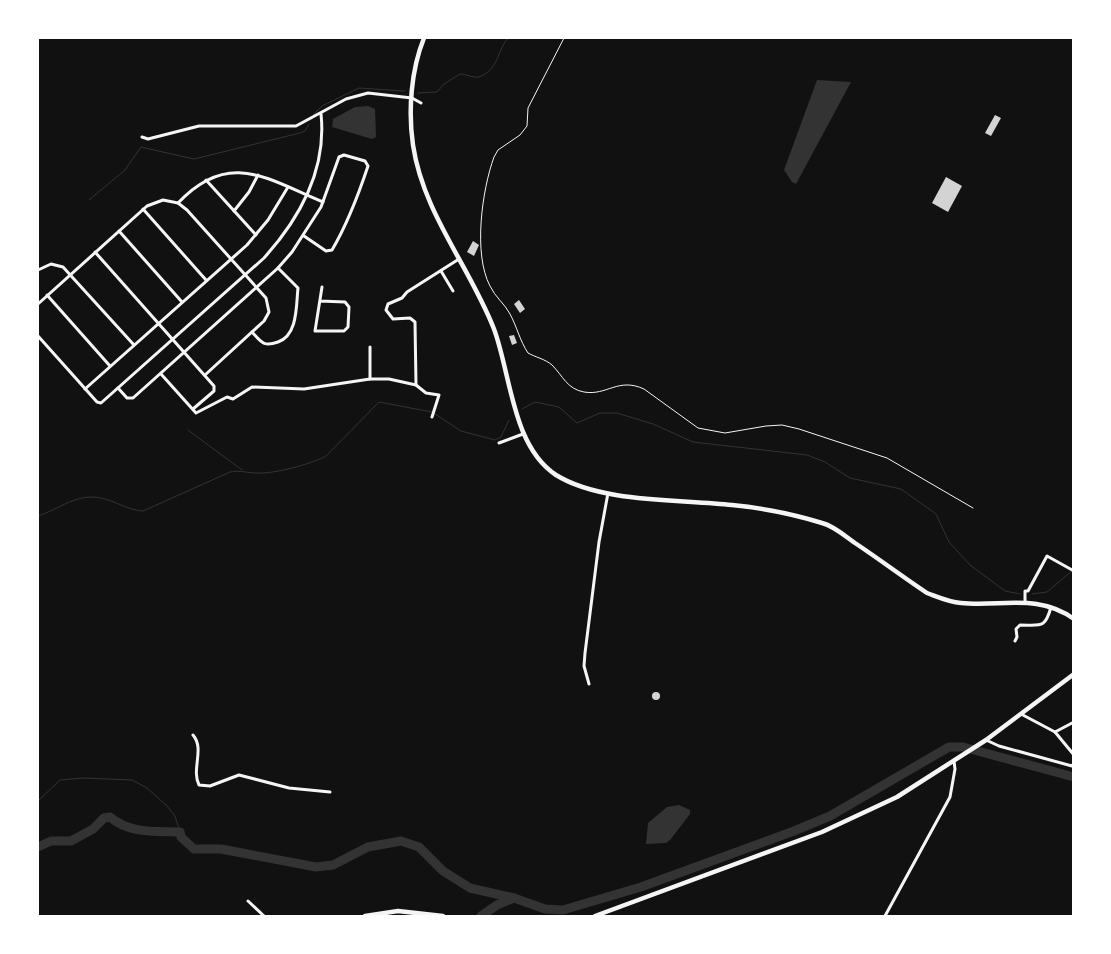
<svg xmlns="http://www.w3.org/2000/svg" width="1111" height="954" font-family="'Exo 2',sans-serif">
  <style>
    .water { fill: #333 }
    .lines { fill: none; stroke-linecap: round; stroke-linejoin: round }
    .stream { stroke: #333; stroke-width: 1 }
    .river { stroke: #333; stroke-width: 9 }
    .building { fill: #d3d3d3 }
    .path { stroke: #f5f5f5; stroke-width: 1 }
    .minor { stroke: #f5f5f5; stroke-width: 3 }
    .secondary { stroke: #f5f5f5; stroke-width: 4.5 }
    .primary { stroke: #f5f5f5; stroke-width: 4.5 }
  </style>
  <rect width="100%" height="100%" fill="#111"/>
  <!-- water -->
  <g class="water">
    <path d="M817,80L851,82L796,184L792,182L784,170Z"/>
    <path d="M368,106L375,109L376,137L372,139L332,127L333,119L355,107Z"/>
    <path d="M679,805L690,810V814L670,840L666,843L646,844L648,823L667,807Z"/>
  </g>
  <g class="lines">
    <!-- stream -->
    <g class="stream">
      <path d="M418,93L437,92L444,84L460,74C466,74 473,78 479,77C498,70 497,52 507,39L515,38"/>
      <path d="M313,115L322,106L359,88L405,91"/>
      <path d="M89,200L125,170L141,147L194,159L300,133L305,131L309,124"/>
      <path d="M522,409L535,402L559,407L577,423L600,413H617L653,424L693,442L807,455L825,462L850,478L901,489L936,514L949,542L970,565L1005,591L1020,594"/>
      <path d="M188,430L242,470"/>
      <path d="M38,516C60,509 76,493 101,498C116,501 127,510 143,511L230,472C240,470 247,473 257,473C275,474 311,464 326,456L379,402L432,412L461,431L495,440L501,437L509,420"/>
      <path d="M1032,594L1047,592L1074,569"/>
      <path d="M38,801L60,780L83,778L132,780L147,788L167,806L175,816L180,832"/>
    </g>
    <!-- river -->
    <g class="river">
      <path d="M38,847L51,841H71L93,829L104,818L110,817C130,834 155,831 180,832L181,837L194,849H221L316,867L333,865L368,847L401,841L419,847L443,871L470,888L514,898L545,909L563,910L641,887L794,831L830,816L949,747H963L1074,777"/>
      <path d="M481,916L497,905L514,898"/>
    </g>
  </g>
  <!-- building -->
  <g class="building">
    <path d="M995,115L1001,118L991,136L985,133Z"/>
    <path d="M946,177L962,186L948,212L932,203Z"/>
    <path d="M473,241L479,245L474,256L467,252Z"/>
    <path d="M519,300L525,309L520,313L514,304Z"/>
    <path d="M514,335L517,343L512,345L509,336Z"/>
    <circle cx="656" cy="696" r="4"/>
  </g>
  <g class="lines">
    <!-- path -->
    <path class="path" d="M564,38L528,108L527,126L520,135L498,150L494,157C482,190 473,254 490,286C495,297 505,304 510,314C517,327 520,341 528,353C535,357 545,359 552,365C563,376 567,389 584,392C607,396 618,377 644,389L698,428L725,433L766,426L782,425L799,429L887,458L973,508"/>
    <!-- minor -->
    <g class="minor">
      <path d="M142,137L148,139L199,126H296L346,99L368,93L412,98L421,103"/>
      <path d="M206,180L256,235"/>
      <path d="M178,203L187,210L266,298L269,312L264,321L205,375"/>
      <path d="M143,209L206,280"/>
      <path d="M234,211L249,192L258,175"/>
      <path d="M119,231L182,302"/>
      <path d="M95,252L214,386V391L193,409"/>
      <path d="M38,270L51,264L63,267L134,345"/>
      <path d="M441,271L453,291"/>
      <path d="M47,295L110,366"/>
      <path d="M320,301L345,302L349,307L348,327L344,331H315L322,287"/>
      <path d="M38,304L147,206L163,200L178,203C229,149 267,179 323,202"/>
      <path d="M252,332C262,343 264,347 278,342C298,335 296,306 298,288L278,268"/>
      <path d="M38,336L97,402L101,403L264,258C300,218 327,170 321,114"/>
      <path d="M370,347V379"/>
      <path d="M161,374L196,413L227,397L233,399L252,387L304,389L370,379H389L416,385L426,393L439,395L432,417"/>
      <path d="M416,385L415,322L410,318L393,319L386,310L388,304L402,298L407,292L459,259"/>
      <path d="M118,388L127,398H133L278,268L292,252L321,207L339,157L344,155L365,161L368,166C358,196 348,223 332,250L326,251L304,236"/>
      <path d="M85,389L247,245L268,220L288,187"/>
      <path d="M499,443L523,434"/>
      <path d="M1025,602V591H1028L1047,556L1074,571"/>
      <path d="M1015,641L1017,637L1016,629L1020,625C1041,625 1045,629 1051,607"/>
      <path d="M589,684L584,666L585,653L599,542L608,493"/>
      <path d="M1021,714L1055,732L1074,722"/>
      <path d="M1055,732L1074,755"/>
      <path d="M193,735C205,749 191,769 199,785L210,786L239,775L289,788L330,792"/>
      <path d="M986,740L999,746L1072,766L1074,763"/>
      <path d="M248,901L264,916"/>
      <path d="M885,916L950,797L955,769L954,761"/>
    </g>
    <!-- secondary -->
    <path class="secondary" d="M424,38C411,70 408,111 413,145C423,213 470,267 494,329C511,375 512,446 556,475C601,503 679,499 732,505C762,508 793,514 822,523C834,526 845,536 855,543C879,559 903,577 927,593C938,597 949,602 961,603C1001,607 1038,593 1074,619"/>
    <!-- primary -->
    <g class="primary">
      <path d="M365,916L398,911L443,916"/>
      <path d="M595,916L822,832L897,797L986,740L1074,674"/>
    </g>
  </g>
  <!-- border -->
  <rect width="1111" height="954" fill="none" stroke="#ffffff" stroke-width="78"/>
</svg>
